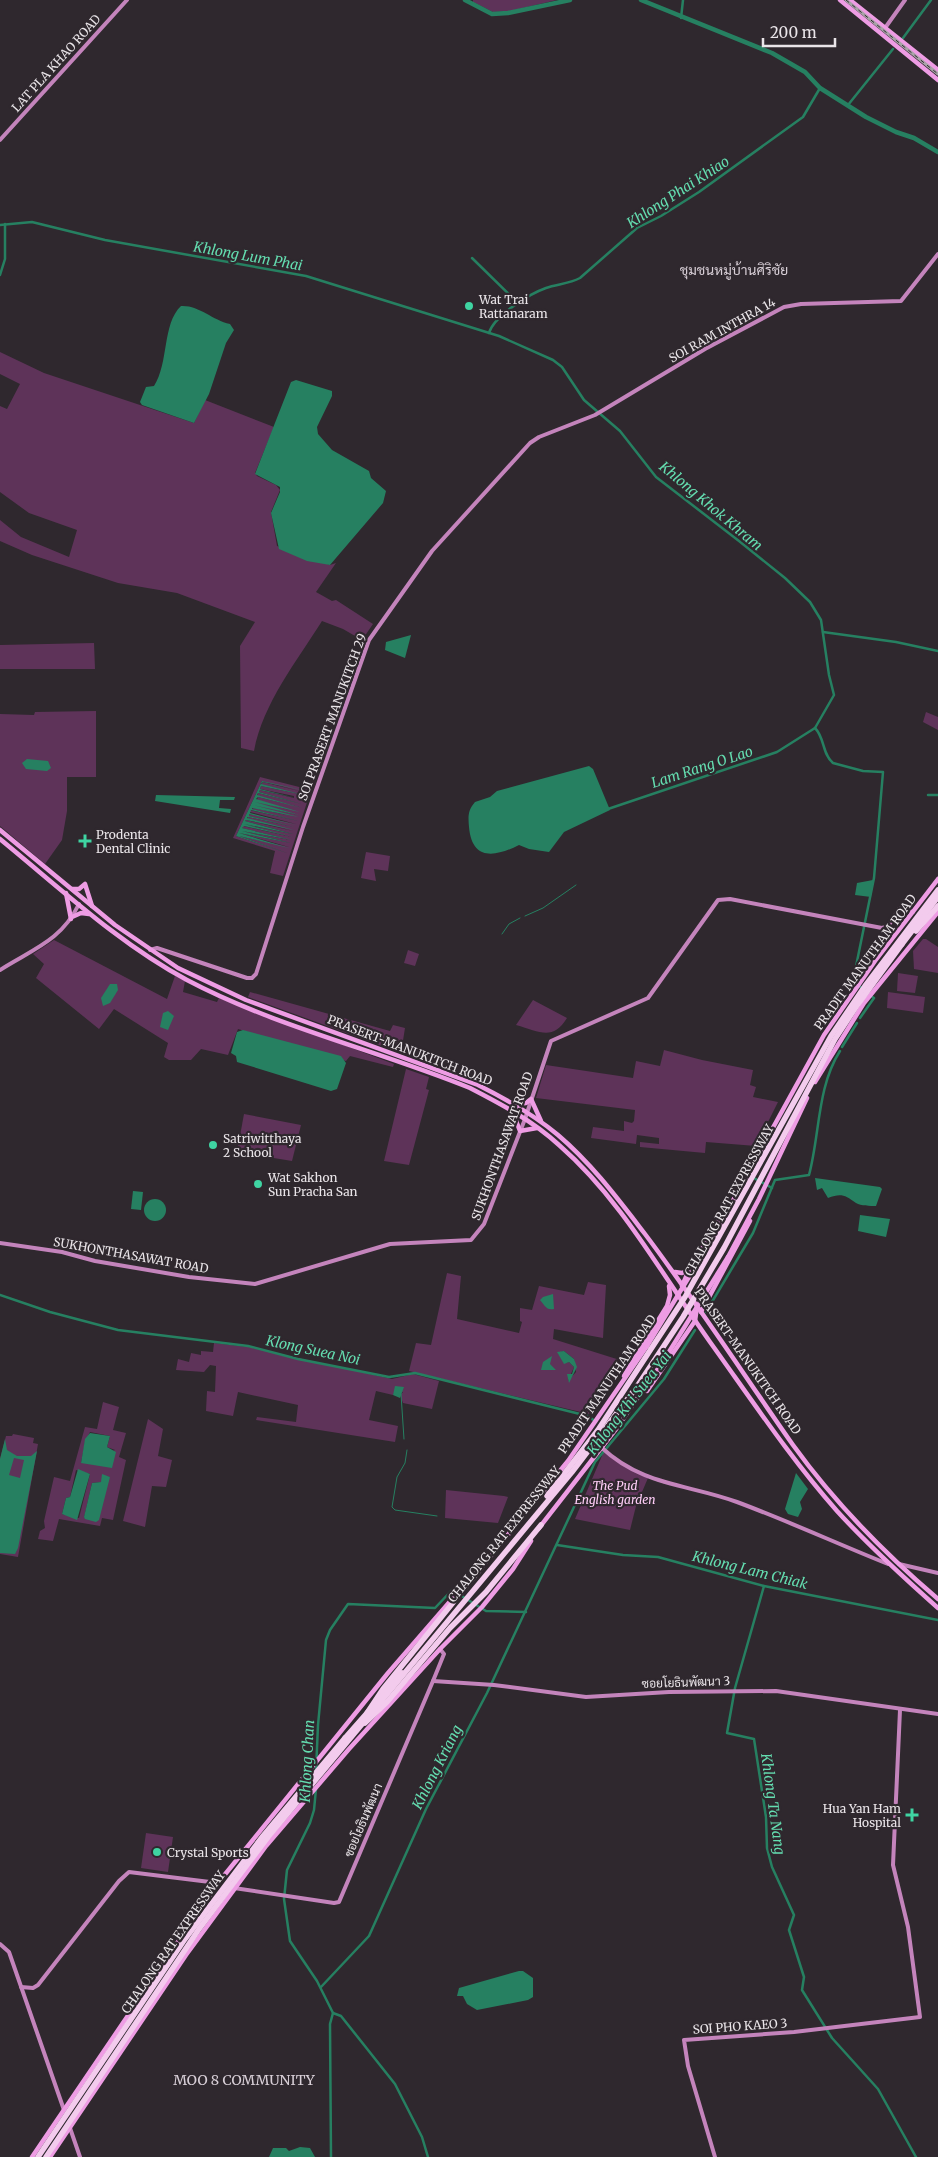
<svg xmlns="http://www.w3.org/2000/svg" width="938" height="2157" font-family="Merriweather,Sarabun,serif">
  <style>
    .green { fill: #5e3359; fill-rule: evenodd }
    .water { fill: #268061; fill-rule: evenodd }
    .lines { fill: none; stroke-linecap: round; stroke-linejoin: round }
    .stream { stroke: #268061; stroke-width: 1 }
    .canal { stroke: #268061; stroke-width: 2.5 }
    .river { stroke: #268061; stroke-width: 4.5 }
    .secondary { stroke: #c484bc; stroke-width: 4 }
    .primary { stroke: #ee9ce4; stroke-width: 4.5 }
    .highway { stroke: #f3cbed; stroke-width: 5.5 }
    .rail-casing { stroke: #a8a2a7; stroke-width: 3 }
    .rail { stroke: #2f282e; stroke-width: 1; stroke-dasharray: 4; stroke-linecap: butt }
    .primary-bridge { stroke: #ee9ce4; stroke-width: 4.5 }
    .highway-bridge { stroke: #f3cbed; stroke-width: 5.5 }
    .poi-dot { fill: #3fd4a2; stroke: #2f282e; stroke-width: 2 }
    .labels { text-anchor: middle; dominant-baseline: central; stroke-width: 4.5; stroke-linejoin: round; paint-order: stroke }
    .street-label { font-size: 12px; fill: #eae5e9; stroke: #2f282e }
    .poi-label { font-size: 12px; fill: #eae5e9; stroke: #2f282e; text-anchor: start }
    .park-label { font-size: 12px; font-style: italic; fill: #fecdf7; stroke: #2f282e }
    .water-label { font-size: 14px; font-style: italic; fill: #64ddb0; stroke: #2f282e }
    .neighbourhood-label { font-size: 14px; fill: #d8cfd7; stroke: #2f282e }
  </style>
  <rect width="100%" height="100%" fill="#2f282e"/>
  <!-- green -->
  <g class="green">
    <path d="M473,0H557L510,11L493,12L473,2Z"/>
    <path d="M0,352L44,373L194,423L205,400L274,427L255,473L257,476L276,485L280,490L271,512L277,546L330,565L336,563L316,592L332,601L336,600L373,624L362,640L343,629L322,621C297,661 263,703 254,751L241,748L240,646L255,622L177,593L118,583L32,555L0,541V520L21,537L69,557L77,530L29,513L0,492V406L7,409L20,384L0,374Z"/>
    <path d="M94,643L95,669H0V645Z"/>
    <path d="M96,711V777H67V811L62,840L45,864L0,826V714L34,715L35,712Z"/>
    <path d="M926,712L938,717V730L923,722Z"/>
    <path d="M260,777L311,790L283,876L270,873L275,851L233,838ZM262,781L307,793L263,782L261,785L304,795L261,786L260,789L294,796V798L260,790L259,792L302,804L258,793L257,796L303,808L258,797L257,800L290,810L256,801L255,803L298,815L254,804V806L287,815L254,808L251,809L298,821L250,810V812L296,824L249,814L248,816L294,827L248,817V819L293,831L246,820L245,821L293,834L243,824L292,837L243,826L242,828L291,840L242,831L291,843L239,833L289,847L239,836L287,853L236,836Z"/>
    <path d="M366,852L390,856L388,871L374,869L376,881L361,878Z"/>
    <path d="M923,939H926L938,947V973L914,969L913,951Z"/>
    <path d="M54,940L167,999L175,976L185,981L183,992L217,1002L219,998L394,1064L393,1067L350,1056L346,1061L238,1029L228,1055L201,1049L191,1060H169L164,1057L168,1043L114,1009L99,1029L36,978L44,964L33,954Z"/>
    <path d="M408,950L419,954L415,966L404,963Z"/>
    <path d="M898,973L918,976L915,993L897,991Z"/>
    <path d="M250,992L390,1031L393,1025L405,1028L401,1053L248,997Z"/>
    <path d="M888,992L925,997L923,1013L887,1008Z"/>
    <path d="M533,1000L567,1018C553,1041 540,1032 516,1025Z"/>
    <path d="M664,1050L702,1060L753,1070L750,1085L756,1087L753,1097L778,1102L756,1146L706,1142L705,1153L640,1147V1142L659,1144V1138L637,1135L636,1144L591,1138L593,1127L624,1131V1121L632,1123L634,1121L635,1110L536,1098L546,1065L633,1078L636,1061L660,1066Z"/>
    <path d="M406,1069L429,1077L426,1089L429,1090L409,1165L384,1161Z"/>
    <path d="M244,1114L301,1125L292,1161L237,1152Z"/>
    <path d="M447,1273L461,1276L457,1319L519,1333L522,1322L520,1321V1308L532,1310L539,1286L584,1295L588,1282L606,1285L603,1338L554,1329L553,1339L623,1361L589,1414L409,1371L416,1343L431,1345ZM564,1351L574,1359L576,1372L568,1381L574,1367L569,1362L564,1363L558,1353Z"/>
    <path d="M214,1343L248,1347L392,1379L413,1374L439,1381L432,1409L403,1403L400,1395L403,1392L395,1391L393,1395L376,1391L369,1420L398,1426L395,1442L256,1420L257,1417L296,1422L298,1405L238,1392L233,1416L206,1411L207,1391L215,1392L216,1366L210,1365L204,1372L176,1370L178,1359L189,1362L191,1353L201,1355V1351L213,1352Z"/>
    <path d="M103,1402L119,1407L113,1430L126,1433L119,1457L126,1460L113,1520L102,1518L100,1526L59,1519L53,1541L38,1539L40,1531L45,1528L44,1521L54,1477L70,1481L85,1427L97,1429ZM90,1432L110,1436L107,1447L115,1450L81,1463L85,1442ZM76,1470L90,1474L79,1518L62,1514L66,1498L70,1497ZM102,1476L110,1477L84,1518L92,1483L102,1482Z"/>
    <path d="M148,1419L163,1429L158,1456L172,1460L166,1487L152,1486L145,1527L123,1521Z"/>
    <path d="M13,1434L34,1438L33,1443L38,1444L18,1557L0,1554V1459L6,1436H12Z"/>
    <path d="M604,1451L648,1478L636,1506L630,1530L575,1519Z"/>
    <path d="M446,1490L504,1496L508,1497L498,1523L445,1518Z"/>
    <path d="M146,1833L173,1837L168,1872L141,1868Z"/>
  </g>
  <!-- water -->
  <g class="water">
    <path d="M181,306C199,305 212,320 230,324L234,330L226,343L209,394L194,423L142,405L140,402L146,387L154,386C169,363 162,324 181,306Z"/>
    <path d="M296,380L332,391V396L317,427L318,434L332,450L369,471L371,478L386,491L383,503L330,565L307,561L279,549L271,513L280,492V487L255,474L291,382Z"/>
    <path d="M411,635L405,658L385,650L386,642Z"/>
    <path d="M27,759L48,761L51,768L47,771L26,769L22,763Z"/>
    <path d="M589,766L593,769L610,810L564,832L549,852L529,849L519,845C495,857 472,861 469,827C468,816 468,810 475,802L490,797L497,791Z"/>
    <path d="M262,781L307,791L263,782L261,784L304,795L261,786L260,789L296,798L260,790L259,792L302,804L258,793L257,795L302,808L258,797L256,799L300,812L255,802L299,815L253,805L299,817L252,808V809L298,821L251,810L250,813L296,825L249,814V816L295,827L248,817L247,818L294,830L246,820L245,821L293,834L244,824L293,837L244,826L242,828L292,840L242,831L291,843L239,833L289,848L239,836L287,853L236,836Z"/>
    <path d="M156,795L235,797L234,800H220L219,808L231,809L230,813L155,801Z"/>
    <path d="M873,880L871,897L855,895L857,883Z"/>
    <path d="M110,984H117L118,990L110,1003L103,1006L101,998Z"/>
    <path d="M168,1011L174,1016L168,1030L160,1027L163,1013Z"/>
    <path d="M243,1030L341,1056L346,1063L337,1089L331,1091L237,1062L236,1056L231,1053L237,1032Z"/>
    <path d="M815,1178L880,1187L882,1189L876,1206C870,1206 861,1206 856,1203C845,1195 841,1193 828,1198L822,1188L817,1190Z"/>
    <path d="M133,1191L143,1192L141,1210L131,1209Z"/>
    <circle cx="155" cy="1210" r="11"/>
    <path d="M860,1215L890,1219L886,1237L858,1231Z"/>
    <path d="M553,1294L554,1309C546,1311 544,1304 540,1300L543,1297Z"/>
    <path d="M564,1351L574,1359L577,1367L569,1383L567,1374H572L574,1367L569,1362L564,1364L557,1352Z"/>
    <path d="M552,1356L550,1364L556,1370H541L543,1362Z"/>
    <path d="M395,1386L404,1387L400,1398L393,1395Z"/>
    <path d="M90,1433L110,1436L107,1447L116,1452L112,1468L81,1463L85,1439Z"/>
    <path d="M5,1439L7,1450L17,1456H31L37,1451L18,1548L15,1554L0,1553V1459ZM14,1458L24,1460L20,1478L9,1475Z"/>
    <path d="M78,1469L90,1474L77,1520L62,1514L66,1498L70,1497Z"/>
    <path d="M796,1473L808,1489L800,1502L802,1509L798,1517L788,1514L785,1509Z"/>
    <path d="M102,1474L110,1477L99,1520L96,1522L85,1519L84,1517L92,1483L101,1482Z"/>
    <path d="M519,1971H523L533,1978V1997L528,2000L477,2010L467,2004L463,1996H457L459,1988Z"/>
    <path d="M300,2147L310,2148L315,2157H269L273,2148H286L289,2151Z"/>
  </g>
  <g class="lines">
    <!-- stream -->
    <g class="stream">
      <path d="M525,916L543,908L576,885"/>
      <path d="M502,934L509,924L520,918"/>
      <path d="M401,1394L404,1439"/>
      <path d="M407,1450L405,1463L397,1477L392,1507L395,1510L437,1516"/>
    </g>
    <!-- canal -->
    <g class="canal">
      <path d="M681,18L683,0"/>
      <path d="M903,38L931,0"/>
      <path d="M848,105L893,49"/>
      <path d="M0,225L32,222L105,240L306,276L499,336L553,360L562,367L584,400L620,431L656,477L739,541L785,578L810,602L821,620L829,675L834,695L815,728"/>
      <path d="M472,258L518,303"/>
      <path d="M0,275L5,259V224"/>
      <path d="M489,333C494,316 529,294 546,288C557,284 569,284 580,278L637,228L661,216L699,192L803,117L820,88"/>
      <path d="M823,632L896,642L938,651"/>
      <path d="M815,728C825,738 822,754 833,763L863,771L883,772L874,878L853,981L863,989"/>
      <path d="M928,795H938"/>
      <path d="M608,809L777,752L815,728"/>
      <path d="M860,1018L874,998L871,996"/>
      <path d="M842,1047L857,1023"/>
      <path d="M741,1170L747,1174"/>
      <path d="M752,1177L772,1188"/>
      <path d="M0,1295L50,1312L118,1330L248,1346L298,1359L389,1377L415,1373L588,1416L596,1422"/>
      <path d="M706,1312L753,1233L775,1180L809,1175C820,1134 817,1087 840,1051"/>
      <path d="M557,1545L623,1555L658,1557L764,1586L938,1620"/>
      <path d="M764,1586L735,1688L727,1733L754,1739L766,1817L767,1848L772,1867L794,1915L789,1930L804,1977L802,1990L832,2038L878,2089L916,2157"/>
      <path d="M316,1771L318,1725L326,1640L330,1630L348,1604L435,1608L452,1590L486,1611L526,1612"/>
      <path d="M316,1789L314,1810L310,1823L287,1870L284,1899L290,1941L317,1981L333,2013L330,2024L331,2157"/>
      <path d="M321,1987L369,1936L426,1809L487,1693L595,1462L664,1379L695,1330"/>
      <path d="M333,2013L341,2016L395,2084L422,2137L428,2157"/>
    </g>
    <!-- river -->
    <g class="river">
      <path d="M465,0L492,14L508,13L570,0"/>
      <path d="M641,0L772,53L805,72L820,88L866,117L896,132L914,138L938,152"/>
    </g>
    <!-- secondary -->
    <g class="secondary">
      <path d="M885,28L905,0"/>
      <path d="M0,140L127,0"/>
      <path d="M150,950L157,948L247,978H252L256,974L303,827L369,640L432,551L530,443L539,437L595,415L705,349L784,307L801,304L901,301L938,254"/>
      <path d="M0,970C33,949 61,941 79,904"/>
      <path d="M0,1243L62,1252L95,1261L189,1277L255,1284L390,1244L471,1240L484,1224L525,1119L551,1041L648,998L718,900L730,899L882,928L889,925L899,909L904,908L913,912"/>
      <path d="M601,1447C642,1486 688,1484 737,1502C788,1521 838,1544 888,1564"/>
      <path d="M899,1564L938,1573"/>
      <path d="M433,1681L494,1685L586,1697L669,1692L776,1691L938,1714"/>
      <path d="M234,1888L334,1903L339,1902L433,1681L444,1654L440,1649"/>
      <path d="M0,1944L9,1952L64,2110"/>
      <path d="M21,1987L33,1988L38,1985L119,1881L129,1872L218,1883"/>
      <path d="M70,2128L80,2157"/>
      <path d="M715,2157L688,2066L684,2040L794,2032L920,2017L908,1927L893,1865L900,1710"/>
    </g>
    <!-- primary -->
    <g class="primary">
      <path d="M840,0L938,80"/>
      <path d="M850,0L938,70"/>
      <path d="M0,830L115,925L178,968L246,1000L478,1085C506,1099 534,1115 558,1135C592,1164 618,1199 645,1234C697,1303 744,1375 793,1445C835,1503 884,1553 938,1599"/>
      <path d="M0,839C60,888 118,943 187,980C276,1027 377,1050 470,1088C501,1104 533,1121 559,1145C622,1200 662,1275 710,1342C751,1399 791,1459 837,1511C869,1546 903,1577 938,1608"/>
      <path d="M72,889H79L85,884L92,906"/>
      <path d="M66,893L71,919"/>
      <path d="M72,917L81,913L89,914"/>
      <path d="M815,1082L864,1003L938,912"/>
      <path d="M515,1104L526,1103L531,1099L541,1121"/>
      <path d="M513,1113L520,1131L537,1128"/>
      <path d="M709,1244L824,1035L875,961L938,879"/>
      <path d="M728,1257L759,1199L807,1098"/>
      <path d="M675,1272L682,1273L689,1270L727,1206"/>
      <path d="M682,1286L689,1270"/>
      <path d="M701,1312L750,1221"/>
      <path d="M624,1376L667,1306L670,1295L669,1286"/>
      <path d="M647,1391L695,1321L697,1307"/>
      <path d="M539,1528L616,1429L664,1360"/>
      <path d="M480,1569L568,1461L647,1346"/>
      <path d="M32,2157L218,1883L388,1673L466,1583"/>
      <path d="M50,2157L186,1955L266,1846L349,1749L440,1649L482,1607L513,1569L531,1541"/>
    </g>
    <!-- highway -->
    <g class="highway">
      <path d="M916,931L938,906"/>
      <path d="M902,944L938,897"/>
      <path d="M365,1723L387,1702L450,1628L486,1592L541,1525"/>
      <path d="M345,1738L367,1713L383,1689L481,1568"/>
    </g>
    <defs>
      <path id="rail" d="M846,0L938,74"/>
    </defs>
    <!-- rail casing -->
    <use href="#rail" class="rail-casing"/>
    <!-- rail -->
    <use href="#rail" class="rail"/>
    <!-- primary-bridge -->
    <g class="primary-bridge">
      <path d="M647,1346L709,1244"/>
      <path d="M664,1360L728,1257"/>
    </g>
    <!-- highway-bridge -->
    <g class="highway-bridge">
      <path d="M547,1496L598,1430L685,1297L831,1036L865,986L938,890"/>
      <path d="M367,1713L402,1673"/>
      <path d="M38,2157L185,1939L263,1836L345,1738"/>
      <path d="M46,2157L199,1929L268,1837L572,1472L636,1388L683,1317L724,1248L835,1039L858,1004L902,944"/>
    </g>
  </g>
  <!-- markers -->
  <g class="poi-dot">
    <circle cx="469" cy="306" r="5"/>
    <path d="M82.5 833.5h5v5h5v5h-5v5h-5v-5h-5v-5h5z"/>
    <circle cx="213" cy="1145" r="5"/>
    <circle cx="258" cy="1184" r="5"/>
    <path d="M909.5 1807.5h5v5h5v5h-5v5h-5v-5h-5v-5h5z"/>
    <circle cx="157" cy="1852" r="5"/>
  </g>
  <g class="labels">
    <!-- street labels -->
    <g class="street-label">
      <text transform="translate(56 63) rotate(-48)">LAT PLA KHAO ROAD</text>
      <text transform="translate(722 330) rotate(-29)">SOI RAM INTHRA 14</text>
      <text transform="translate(332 717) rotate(-70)">SOI PRASERT MANUKITCH 29</text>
      <text transform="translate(865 962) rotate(-54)">PRADIT MANUTHAM ROAD</text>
      <text transform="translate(410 1050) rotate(21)">PRASERT-MANUKITCH ROAD</text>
      <text transform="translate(502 1146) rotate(-70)">SUKHONTHASAWAT ROAD</text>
      <text transform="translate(729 1200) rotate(-61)">CHALONG RAT EXPRESSWAY</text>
      <text transform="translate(131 1255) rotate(10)">SUKHONTHASAWAT ROAD</text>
      <text transform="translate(748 1361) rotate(55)">PRASERT-MANUKITCH ROAD</text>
      <text transform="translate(607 1384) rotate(-56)">PRADIT MANUTHAM ROAD</text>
      <text transform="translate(504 1534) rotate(-51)">CHALONG RAT EXPRESSWAY</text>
      <text transform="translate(686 1682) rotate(-2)">ซอยโยธินพัฒนา 3</text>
      <text transform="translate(363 1820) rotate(-67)">ซอยโยธินพัฒนา</text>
      <text transform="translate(173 1942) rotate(-55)">CHALONG RAT EXPRESSWAY</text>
      <text transform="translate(740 2026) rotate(-4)">SOI PHO KAEO 3</text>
    </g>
    <!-- poi labels -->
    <g class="poi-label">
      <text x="479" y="299">Wat Trai<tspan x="479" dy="14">Rattanaram</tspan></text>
      <text x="96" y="834">Prodenta<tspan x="96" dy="14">Dental Clinic</tspan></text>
      <text x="223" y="1138">Satriwitthaya<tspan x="223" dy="14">2 School</tspan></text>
      <text x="268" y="1177">Wat Sakhon<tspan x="268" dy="14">Sun Pracha San</tspan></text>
      <text x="901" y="1808" text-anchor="end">Hua Yan Ham<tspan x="901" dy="14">Hospital</tspan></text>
      <text x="167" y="1852">Crystal Sports</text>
    </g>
    <!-- park labels -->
    <g class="park-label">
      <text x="615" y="1485">The Pud<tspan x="615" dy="14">English garden</tspan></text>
    </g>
    <!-- water labels -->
    <g class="water-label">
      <text transform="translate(678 192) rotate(-33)">Khlong Phai Khiao</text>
      <text transform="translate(248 256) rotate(10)">Khlong Lum Phai</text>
      <text transform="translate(711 506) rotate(40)">Khlong Khok Khram</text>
      <text transform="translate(702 767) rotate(-18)">Lam Rang O Lao</text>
      <text transform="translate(313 1350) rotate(12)">Klong Suea Noi</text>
      <text transform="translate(629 1403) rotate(-52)">Khlong Khi Suea Yai</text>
      <text transform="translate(750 1570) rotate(14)">Khlong Lam Chiak</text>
      <text transform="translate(307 1761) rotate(-87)">Khlong Chan</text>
      <text transform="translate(437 1767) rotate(-63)">Khlong Kriang</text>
      <text transform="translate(773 1804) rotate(82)">Khlong Ta Nang</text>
    </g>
    <!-- neighbourhood labels -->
    <g class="neighbourhood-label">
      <text x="734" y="270">ชุมชนหมู่บ้านศิริชัย</text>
      <text x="244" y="2080">MOO 8 COMMUNITY</text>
    </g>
  </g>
  <!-- scale -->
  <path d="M763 38v8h72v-8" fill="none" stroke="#eae5e9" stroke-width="2.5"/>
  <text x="770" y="38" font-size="15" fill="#eae5e9" stroke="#2f282e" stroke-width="4" paint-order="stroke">200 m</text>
</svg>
